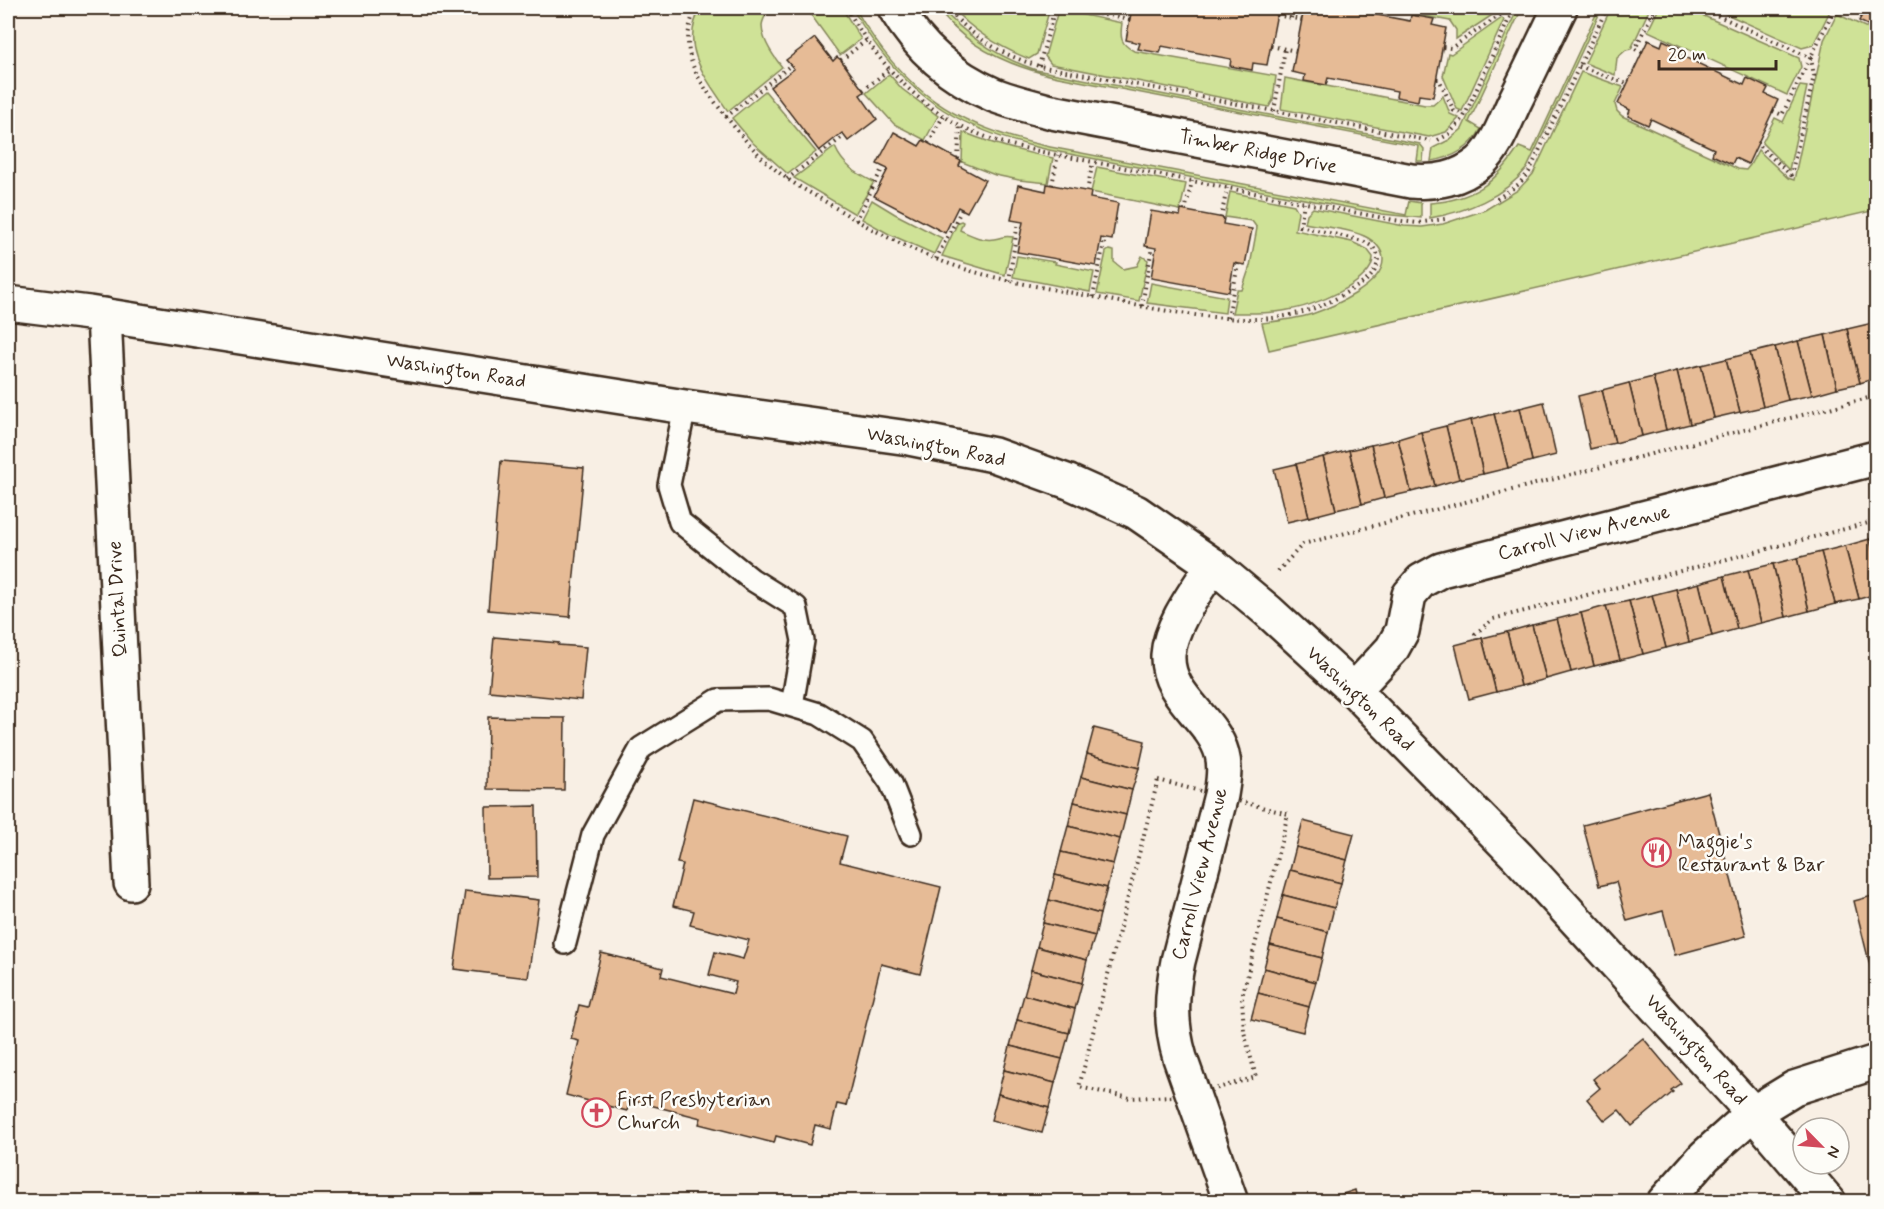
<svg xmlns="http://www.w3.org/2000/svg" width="1884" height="1209" font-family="Mynerve,sans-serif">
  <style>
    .green { fill: #cfe297; stroke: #85865a; stroke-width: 1.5 }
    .building { fill: #e6bb96; stroke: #3b2a1e; stroke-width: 1.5 }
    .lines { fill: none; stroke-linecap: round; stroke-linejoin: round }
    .service-casing { stroke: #3b2a1e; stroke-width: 26 }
    .minor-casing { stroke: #3b2a1e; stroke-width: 38 }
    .tertiary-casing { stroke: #3b2a1e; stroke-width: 38 }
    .secondary-casing { stroke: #3b2a1e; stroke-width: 38 }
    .path { stroke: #3b2a1e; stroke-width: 4; stroke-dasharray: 1.5 4.5; stroke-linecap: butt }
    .service { stroke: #fdfcf7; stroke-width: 21 }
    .minor { stroke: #fdfcf7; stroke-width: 33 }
    .tertiary { stroke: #fdfcf7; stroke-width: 33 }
    .secondary { stroke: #fdfcf7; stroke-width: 33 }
    .labels { text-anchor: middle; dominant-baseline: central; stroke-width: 5; stroke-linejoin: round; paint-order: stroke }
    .street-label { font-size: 20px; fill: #3b2a1e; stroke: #fdfcf7 }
    .poi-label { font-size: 20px; fill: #3b2a1e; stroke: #fdfcf7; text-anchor: start }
  </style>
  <rect width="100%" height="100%" fill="#f8efe4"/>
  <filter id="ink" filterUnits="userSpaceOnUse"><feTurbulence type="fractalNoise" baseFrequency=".0167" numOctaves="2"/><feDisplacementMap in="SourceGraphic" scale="12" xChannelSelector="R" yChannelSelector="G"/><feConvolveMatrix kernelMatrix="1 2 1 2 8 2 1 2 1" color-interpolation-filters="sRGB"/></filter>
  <g filter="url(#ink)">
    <!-- green -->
    <g class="green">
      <path d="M701,8H770C767,12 762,21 762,26C762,40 774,57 782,67L728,111C707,80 678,46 701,8Z"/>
      <path d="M806,8H842L861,39L840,55Z"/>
      <path d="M852,8H855C902,91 956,127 1050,147L1406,215L1409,201L1421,203V218L1382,214L1049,150C955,130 900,92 852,8Z"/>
      <path d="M937,8H941C968,38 998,57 1036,70L1420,144L1424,149L1423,161H1417L1419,146L1058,77C1011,67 966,48 937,8Z"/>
      <path d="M952,8H1050L1037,54L1029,59C999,47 974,32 952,8Z"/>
      <path d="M1381,8H1503L1456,39V30L1450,21Z"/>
      <path d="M1518,8H1522L1469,122L1481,129C1471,148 1452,158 1431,161L1433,148L1449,140L1462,129Z"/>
      <path d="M1599,8H1602L1527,168C1504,197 1465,212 1430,218V203C1472,200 1496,183 1519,147L1532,152Z"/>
      <path d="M1611,8H1650L1631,49L1626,50L1617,58L1615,75L1585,63Z"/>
      <path d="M1659,8H1686L1799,58L1801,67L1787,95L1648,31Z"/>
      <path d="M1713,8H1823L1830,11L1813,45L1802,48Z"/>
      <path d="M1065,11L1122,23C1120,37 1120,44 1134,51L1276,76L1273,100L1269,107L1051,64L1045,56L1057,14Z"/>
      <path d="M1837,14L1876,32V210L1269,350L1262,323C1279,321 1296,319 1312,314C1332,307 1383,285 1383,260C1383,251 1376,243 1368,238C1353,229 1323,227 1305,223L1307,214L1313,208L1404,226L1422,227L1443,224L1485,210L1518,190L1533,174L1581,72L1623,87L1615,104L1617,111L1622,116L1738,169L1746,170L1750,165L1758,150L1788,178L1794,180L1824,40Z"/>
      <path d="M1502,18L1504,20L1462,111L1457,109L1443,76L1448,53L1451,54Z"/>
      <path d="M889,74L902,89L938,116L925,140L894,124L866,93Z"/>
      <path d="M1285,78L1425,105H1433L1443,96L1450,114L1459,118L1446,132L1429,137L1281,109Z"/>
      <path d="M1800,86L1807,87L1789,170L1762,143L1775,118L1783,122Z"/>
      <path d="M765,91L816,152L788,174L753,143L732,118Z"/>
      <path d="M963,132C992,144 1021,152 1053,158L1048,183L1019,180L995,175L962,162Z"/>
      <path d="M835,147C843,166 856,173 874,182L855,214L794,178Z"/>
      <path d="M1097,167L1186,184L1180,210L1091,192Z"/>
      <path d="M1230,192L1294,205L1298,212L1295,230L1352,242L1367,249L1373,257C1374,283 1311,307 1288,310C1269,314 1251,313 1232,313L1237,290H1242L1250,266L1257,228L1252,221L1225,217Z"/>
      <path d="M872,200L895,214L942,238L934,254L889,234L862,219Z"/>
      <path d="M961,221L963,222L960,230C971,235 982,241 994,239C1004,238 1002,235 1013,237L1005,275L942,256L958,222Z"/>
      <path d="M1109,250L1114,251V262L1123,269L1137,266L1142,256L1148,260L1139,301L1097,294L1106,252Z"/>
      <path d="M1017,256L1056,262L1055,264L1094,272L1090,292L1013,277Z"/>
      <path d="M1151,283L1227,297L1225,313L1147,303Z"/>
    </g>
    <!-- building -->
    <g class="building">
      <path d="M1132,8H1278L1267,65L1253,63L1252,70L1230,66L1231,59L1162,46L1160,53L1138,49L1140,43L1126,40Z"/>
      <path d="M1304,8H1340L1410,21L1411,15L1434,19L1432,25L1446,28L1433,97L1419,95L1418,101L1396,97L1397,91L1328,78L1326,85L1304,81L1305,75L1292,72Z"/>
      <path d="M1851,8H1876V29L1859,21L1862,15L1850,9Z"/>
      <path d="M815,38L833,61L837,57L841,60L863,90L864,92L860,95L877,119L848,141L842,133L819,151L770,87L794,69L786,60Z"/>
      <path d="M1648,40L1661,46L1663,40L1683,49L1680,55L1744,85L1747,78L1768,88L1765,94L1778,100L1748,164L1735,158L1732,164L1712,155L1714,149L1651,119L1648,125L1628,116L1630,110L1618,104Z"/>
      <path d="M894,132L919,146L923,140L928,143L961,161L959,166L985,180L967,212L958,207L945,233L874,196L888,169L877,164Z"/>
      <path d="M1047,184L1091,192L1090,198L1118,203L1112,240L1101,238L1096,266L1017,252L1023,222L1011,220L1018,185L1046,191Z"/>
      <path d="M1181,210L1224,218L1223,224L1252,229L1245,265L1234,263L1229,292L1151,278L1156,248L1145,246L1151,211L1180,216Z"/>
      <path d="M1873,323L1876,337V378L1860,383L1847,329Z"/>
      <path d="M1847,329L1860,383L1837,388L1825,335Z"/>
      <path d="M1825,335L1837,388L1812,395L1798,341Z"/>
      <path d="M1798,341L1812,395L1788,400L1775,347Z"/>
      <path d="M1775,347L1788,400L1763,407L1750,353Z"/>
      <path d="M1750,353L1763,407L1740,412L1726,359Z"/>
      <path d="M1726,359L1740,412L1714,418L1701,365Z"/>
      <path d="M1701,365L1714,418L1690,424L1677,371Z"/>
      <path d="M1677,371L1690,424L1666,430L1653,377Z"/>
      <path d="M1653,377L1666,430L1642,436L1629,383Z"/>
      <path d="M1629,383L1642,436L1615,443L1602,390Z"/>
      <path d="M1602,390L1615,443L1590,449L1578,396Z"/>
      <path d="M1544,402L1556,455L1532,461L1520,408Z"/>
      <path d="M1520,408L1532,461L1508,468L1494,414Z"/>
      <path d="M1494,414L1508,468L1483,474L1471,420Z"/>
      <path d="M1471,420L1483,474L1459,479L1446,426Z"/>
      <path d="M1446,426L1459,479L1435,486L1421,432Z"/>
      <path d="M1421,432L1435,486L1411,492L1398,439Z"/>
      <path d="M1398,439L1411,492L1384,498L1371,445Z"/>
      <path d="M1371,445L1384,498L1362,504L1349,450Z"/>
      <path d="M1349,450L1362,504L1336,510L1323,457Z"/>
      <path d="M1323,457L1336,510L1309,517L1296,464Z"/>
      <path d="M501,461L584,468L570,617L488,610Z"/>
      <path d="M1296,464L1309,517L1287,522L1274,469Z"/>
      <path d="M1876,538V565L1870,539Z"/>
      <path d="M1870,539L1876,565V594L1859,599L1845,546Z"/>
      <path d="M1845,546L1859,599L1835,604L1821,552Z"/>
      <path d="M1821,552L1835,604L1809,611L1797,558Z"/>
      <path d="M1797,558L1809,611L1786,617L1773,564Z"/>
      <path d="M1773,564L1786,617L1761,623L1748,570Z"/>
      <path d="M1748,570L1761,623L1737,629L1724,576Z"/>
      <path d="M1724,576L1737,629L1712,636L1699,583Z"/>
      <path d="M1699,583L1712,636L1689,642L1676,589Z"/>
      <path d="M1676,589L1689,642L1666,648L1652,595Z"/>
      <path d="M1652,595L1666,648L1643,654L1629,601Z"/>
      <path d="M1629,601L1643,654L1620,660L1606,606Z"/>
      <path d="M1606,606L1620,660L1594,666L1581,613Z"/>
      <path d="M1581,613L1594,666L1571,672L1557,619Z"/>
      <path d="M1557,619L1571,672L1546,679L1532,625Z"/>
      <path d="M1532,625L1546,679L1521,686L1507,632Z"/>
      <path d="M1507,632L1521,686L1496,692L1482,638Z"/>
      <path d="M494,637L559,643L558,645L586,647L581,700L489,691Z"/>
      <path d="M1482,638L1496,692L1469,699L1455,645Z"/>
      <path d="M488,717L565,718L564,790L487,789Z"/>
      <path d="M1094,728L1145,741L1139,768L1087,754Z"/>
      <path d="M1087,754L1139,768L1132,790L1081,777Z"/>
      <path d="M1081,777L1132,790L1126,815L1074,802Z"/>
      <path d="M1708,792L1746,936L1675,955L1663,911L1627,921L1616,882L1599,886L1583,825Z"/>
      <path d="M693,798L847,836L840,862L941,887L920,974L881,964L846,1106L837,1104L831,1129L815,1125L810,1145L776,1136L774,1143L699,1124L701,1118L630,1100L627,1111L566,1095L579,1041L571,1039L579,1005L588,1007L601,953L663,968L661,976L733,994L736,982L709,975L715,952L743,959L749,940L690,925L694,911L673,906L683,864L677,863Z"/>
      <path d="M1074,802L1126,815L1120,839L1068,826Z"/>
      <path d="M536,806L537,877L487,878L486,807Z"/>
      <path d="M1303,821L1354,834L1347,860L1296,847Z"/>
      <path d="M1068,826L1120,839L1113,864L1061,852Z"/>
      <path d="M1296,847L1347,860L1341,883L1290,870Z"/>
      <path d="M1061,852L1113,864L1107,888L1055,875Z"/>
      <path d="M1290,870L1341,883L1334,908L1283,895Z"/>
      <path d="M1055,875L1107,888L1100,914L1049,900Z"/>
      <path d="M465,891L539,900L528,978L454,969Z"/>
      <path d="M1283,895L1334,908L1328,932L1277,919Z"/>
      <path d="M1876,895V990L1854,901Z"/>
      <path d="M1049,900L1100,914L1095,936L1043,923Z"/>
      <path d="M1277,919L1328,932L1322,958L1270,945Z"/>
      <path d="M1043,923L1095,936L1087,960L1037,947Z"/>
      <path d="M1270,945L1322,958L1316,982L1264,968Z"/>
      <path d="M1037,947L1087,960L1082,983L1031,970Z"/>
      <path d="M1264,968L1316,982L1309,1007L1258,993Z"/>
      <path d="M1031,970L1082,983L1075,1009L1024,995Z"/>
      <path d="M1258,993L1309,1007L1303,1032L1251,1019Z"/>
      <path d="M1024,995L1075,1009L1069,1033L1017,1020Z"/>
      <path d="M1017,1020L1069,1033L1062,1059L1010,1046Z"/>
      <path d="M1643,1038L1681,1083L1671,1090L1673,1092L1632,1126L1619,1110L1605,1121L1587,1099L1600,1088L1593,1079Z"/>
      <path d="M1010,1046L1062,1059L1055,1083L1004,1070Z"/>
      <path d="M1004,1070L1055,1083L1049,1108L998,1094Z"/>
      <path d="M998,1094L1049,1108L1042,1133L991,1120Z"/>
      <path d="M1355,1190L1358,1202H1319Z"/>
    </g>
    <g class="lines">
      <defs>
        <g id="service">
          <path d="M685,407L669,485L680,522L751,579L796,607L803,641L792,705"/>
          <path d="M565,943L593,835L641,748L718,700L769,699L819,714L862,741L891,783L911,834"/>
        </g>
        <g id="minor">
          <path d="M895,8C918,47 952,77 994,95C1012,102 1033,107 1052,112L1411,181C1437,183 1459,179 1480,162C1496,148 1505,122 1514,103C1530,71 1545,39 1560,8"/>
          <path d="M104,315L131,883"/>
          <path d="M1213,565C1197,590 1170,625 1168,655C1166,697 1212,717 1222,754C1226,768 1223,782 1221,795L1178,961C1171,995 1170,1025 1180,1058L1231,1202"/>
          <path d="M1354,690L1392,649L1402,631L1409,595L1421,581L1441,570L1876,458"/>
          <path d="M1664,1202L1705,1156L1753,1113"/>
        </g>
        <path id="tertiary" d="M1753,1113L1794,1088L1876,1062"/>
        <path id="secondary" d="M8,303L89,313L685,407L909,438L994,455L1069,482L1136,512L1213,565L1268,611L1354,690L1518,857L1753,1113L1829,1202"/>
      </defs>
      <!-- service casing -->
      <use href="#service" class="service-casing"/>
      <!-- minor casing -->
      <use href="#minor" class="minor-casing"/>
      <!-- tertiary casing -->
      <use href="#tertiary" class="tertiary-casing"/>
      <!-- secondary casing -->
      <use href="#secondary" class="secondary-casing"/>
      <!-- path -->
      <g class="path">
        <path d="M696,8C677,50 695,76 721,110C738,132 755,153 776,170C791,183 809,192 826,202C857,221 888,239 922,253C973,276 1029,285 1084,295C1141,306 1201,320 1259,319C1291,318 1322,308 1349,291C1364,283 1379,275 1378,255L1373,247L1363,241L1300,226L1304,203"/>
        <path d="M847,8C876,62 922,112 981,135C1002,144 1025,148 1047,153L1394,220L1417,223L1445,219"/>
        <path d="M946,8C973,37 1001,55 1039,66L1431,141"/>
        <path d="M1069,8L1130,20"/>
        <path d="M1701,8L1811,58L1814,76L1791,175L1757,144"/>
        <path d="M1277,15L1302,20"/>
        <path d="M1291,18L1293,8"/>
        <path d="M1271,46L1296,51"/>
        <path d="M1443,47L1451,48L1511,8"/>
        <path d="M1642,52L1635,49L1655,8"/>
        <path d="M841,60L867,40"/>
        <path d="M1039,66L1055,8"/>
        <path d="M1579,66L1627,84"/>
        <path d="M1437,79H1439L1454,111L1464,115"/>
        <path d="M863,90L890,69"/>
        <path d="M1274,111L1285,49"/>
        <path d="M1773,111L1782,115L1835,8"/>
        <path d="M726,117L791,65"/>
        <path d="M1438,140L1449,134L1463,119L1514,8"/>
        <path d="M928,143L944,115"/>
        <path d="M958,159L960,124"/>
        <path d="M787,179L844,136"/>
        <path d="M1052,185L1058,155"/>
        <path d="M1087,191L1093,162"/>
        <path d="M1497,199L1519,184L1529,172L1607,8"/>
        <path d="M1185,211L1192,181"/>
        <path d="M1221,218L1227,188"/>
        <path d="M856,221L883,167"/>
        <path d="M936,259L962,209"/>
        <path d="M1009,281L1018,222"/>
        <path d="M1093,297L1105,238"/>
        <path d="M1142,306L1152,247"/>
        <path d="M1228,318L1238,264"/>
        <path d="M1278,571L1303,544L1876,396"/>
        <path d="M1476,640L1475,634L1493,619L1876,521"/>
        <path d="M1158,780L1288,814L1242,997L1244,1032L1256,1077L1194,1095L1130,1098L1079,1087Z"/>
      </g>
      <!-- service -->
      <use href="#service" class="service"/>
      <!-- minor -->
      <use href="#minor" class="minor"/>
      <!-- tertiary -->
      <use href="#tertiary" class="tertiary"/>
      <!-- secondary -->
      <use href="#secondary" class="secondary"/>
    </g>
  </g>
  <!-- icons -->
  <defs>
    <symbol id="restaurant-ring" viewBox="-11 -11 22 22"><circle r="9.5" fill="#fdfcf7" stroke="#d1495b" stroke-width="1.5"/><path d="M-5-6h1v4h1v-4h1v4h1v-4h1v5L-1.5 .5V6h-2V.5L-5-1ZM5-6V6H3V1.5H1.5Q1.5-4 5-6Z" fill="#d1495b"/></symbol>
    <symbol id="church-ring" viewBox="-11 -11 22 22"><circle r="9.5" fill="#fdfcf7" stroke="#d1495b" stroke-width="1.5"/><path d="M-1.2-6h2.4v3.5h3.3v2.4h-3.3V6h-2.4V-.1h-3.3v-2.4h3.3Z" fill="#d1495b"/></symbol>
  </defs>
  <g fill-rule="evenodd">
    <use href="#restaurant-ring" x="1640" y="836" width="33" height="33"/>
    <use href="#church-ring" x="580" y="1096" width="33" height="33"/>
  </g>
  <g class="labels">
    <!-- street labels -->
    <g class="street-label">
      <text transform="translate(1258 152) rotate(11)">Timber Ridge Drive</text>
      <text transform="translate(456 371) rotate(9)">Washington Road</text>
      <text transform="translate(936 447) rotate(11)">Washington Road</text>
      <text transform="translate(1584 533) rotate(-14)">Carroll View Avenue</text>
      <text transform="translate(118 599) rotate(-93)">Quintal Drive</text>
      <text transform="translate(1360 699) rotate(44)">Washington Road</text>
      <text transform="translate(1200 874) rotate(-76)">Carroll View Avenue</text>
      <text transform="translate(1696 1050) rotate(48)">Washington Road</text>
    </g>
    <!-- poi labels -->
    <g class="poi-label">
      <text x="1678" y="842">Maggie's<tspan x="1678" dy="23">Restaurant &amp; Bar</tspan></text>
      <text x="617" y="1100">First Presbyterian<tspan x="617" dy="23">Church</tspan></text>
    </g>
  </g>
  <!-- margin -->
  <rect width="1884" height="1209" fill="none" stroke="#fdfcf7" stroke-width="30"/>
  <rect x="15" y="15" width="1854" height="1179" fill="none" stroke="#3b2a1e" stroke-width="2" filter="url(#ink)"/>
  <!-- north arrow -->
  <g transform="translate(1821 1146) rotate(115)"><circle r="28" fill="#fdfcf7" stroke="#afa8a0" stroke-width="1.5"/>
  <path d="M0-4.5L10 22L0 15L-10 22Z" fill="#d1495b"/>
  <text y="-9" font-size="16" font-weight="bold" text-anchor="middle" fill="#3b2a1e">N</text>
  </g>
  <!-- scale -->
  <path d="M1659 60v9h117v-9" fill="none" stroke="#3b2a1e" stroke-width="3"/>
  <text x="1668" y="60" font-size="18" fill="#3b2a1e" stroke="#fdfcf7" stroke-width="4.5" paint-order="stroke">20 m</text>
</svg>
